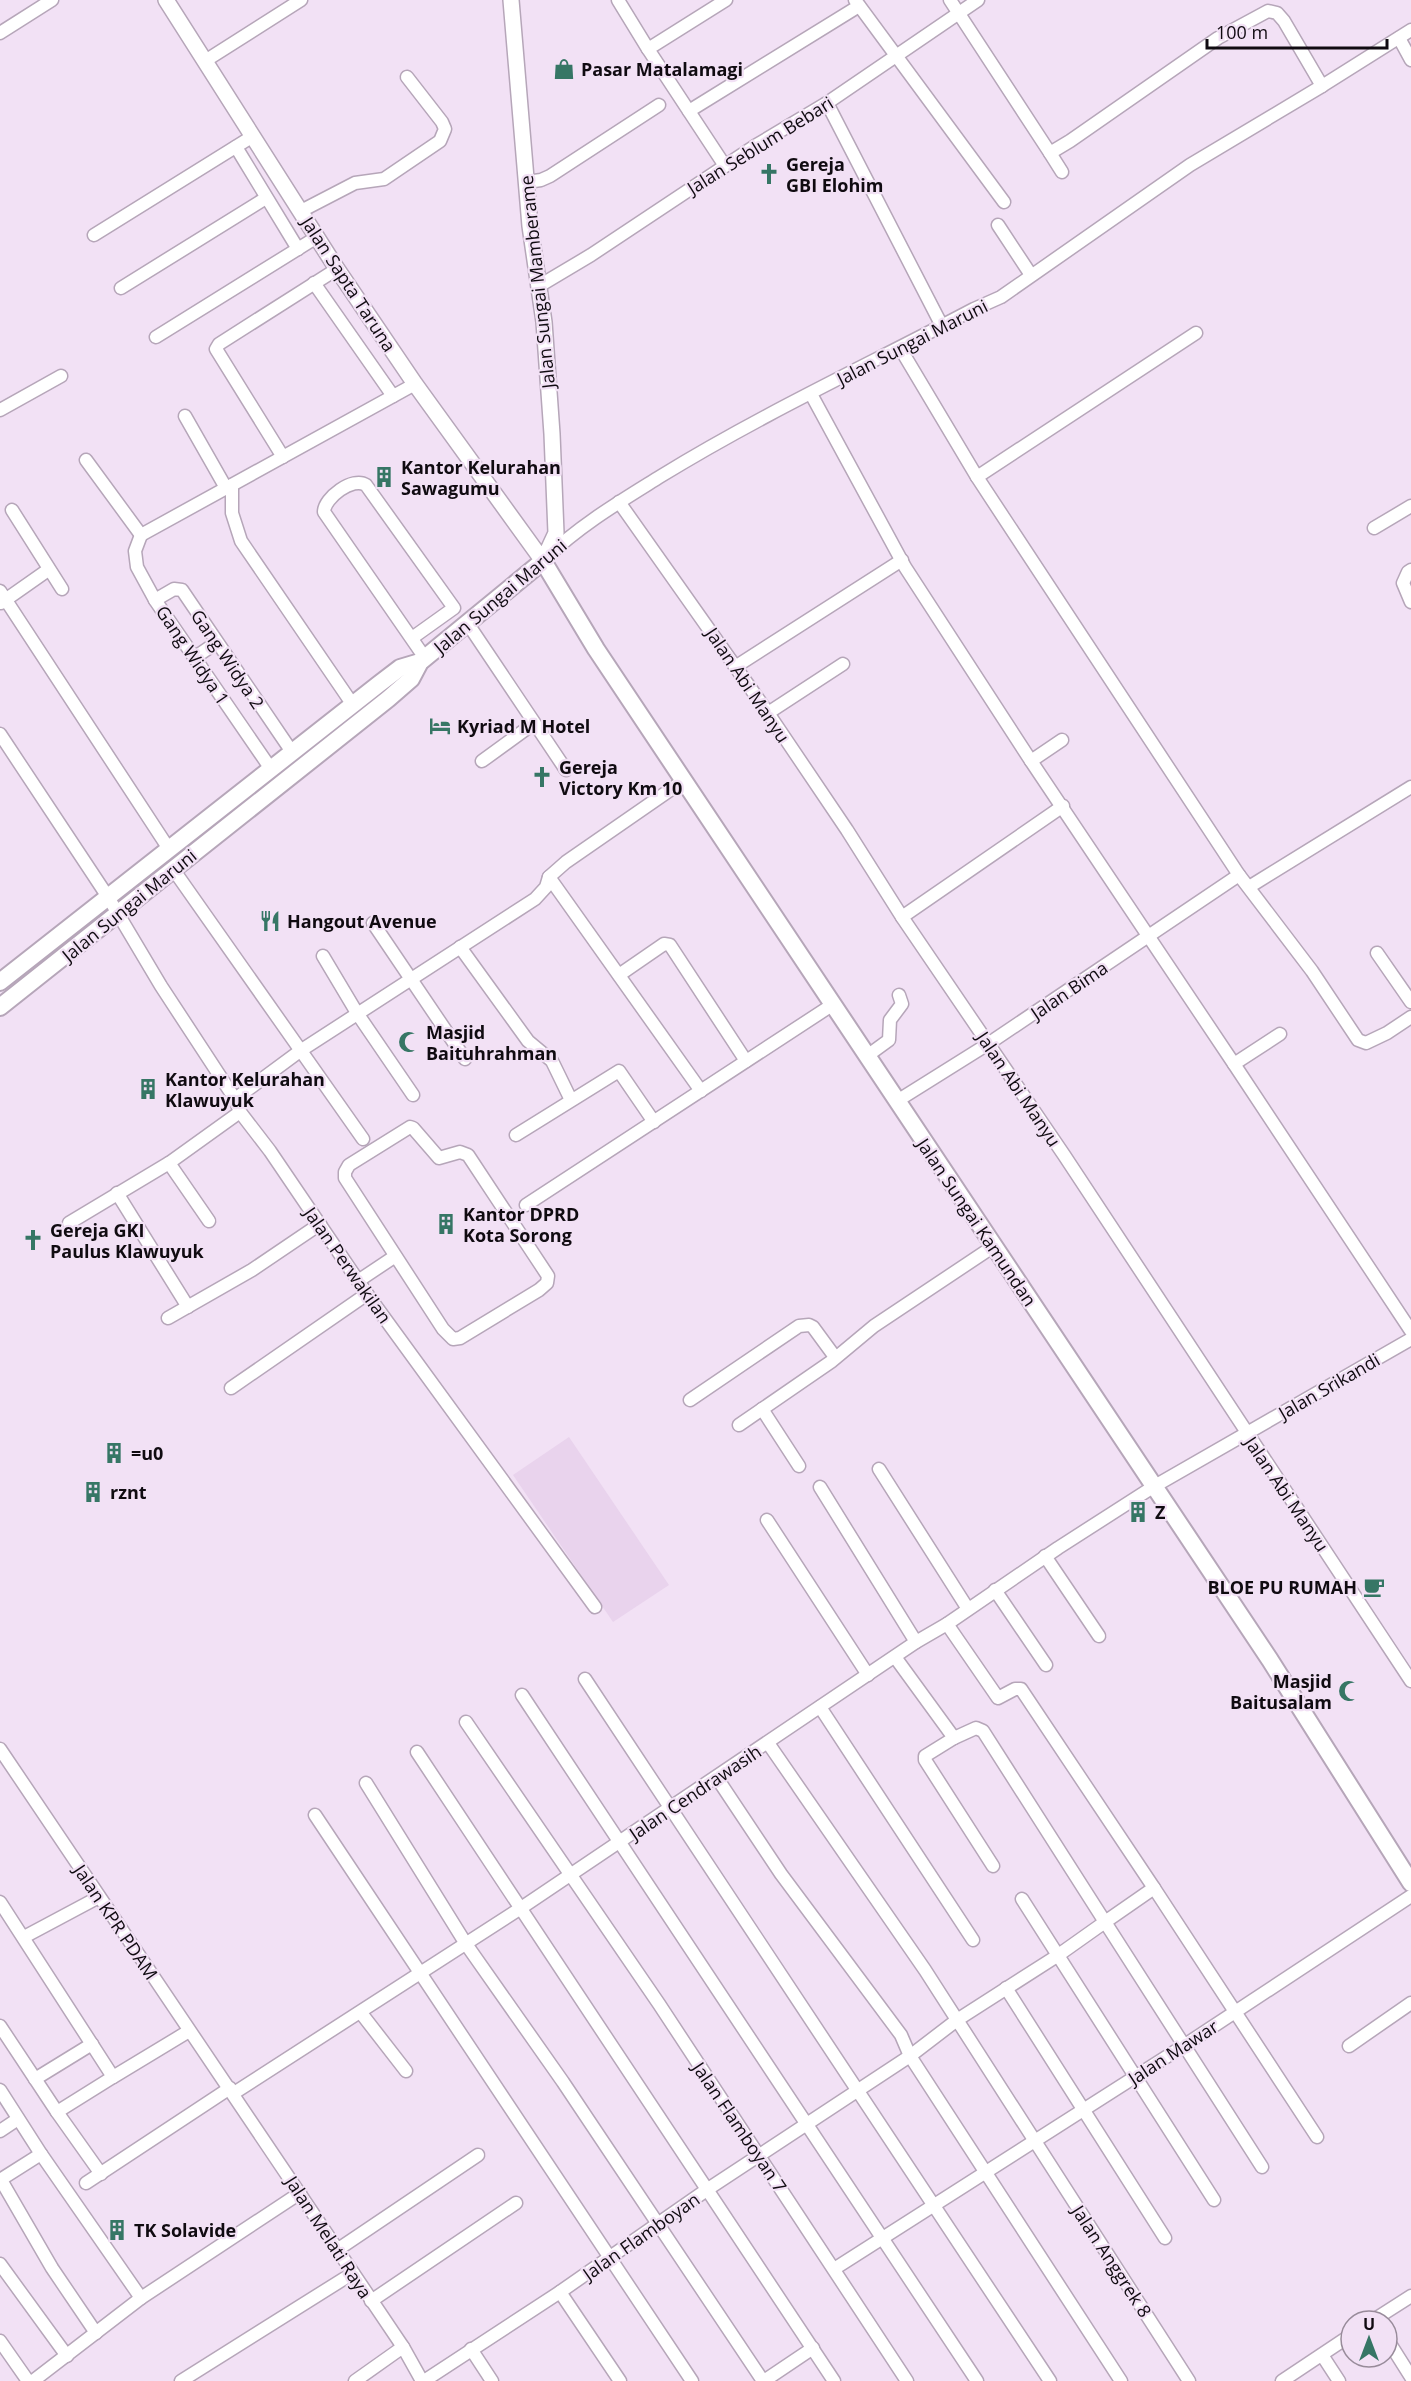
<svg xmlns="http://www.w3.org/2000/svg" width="1411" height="2381" font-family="'Open Sans',sans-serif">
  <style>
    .built { fill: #e9d3ed }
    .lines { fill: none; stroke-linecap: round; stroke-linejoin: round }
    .minor-casing { stroke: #b6a6b9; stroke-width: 15 }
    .tertiary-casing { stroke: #b6a6b9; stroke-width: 18 }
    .secondary-casing { stroke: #b6a6b9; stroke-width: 20 }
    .minor { stroke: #fff; stroke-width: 12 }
    .tertiary { stroke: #fff; stroke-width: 15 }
    .secondary { stroke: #fff; stroke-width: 16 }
    .labels { text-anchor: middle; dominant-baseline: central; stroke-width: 4.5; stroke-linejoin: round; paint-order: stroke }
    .poi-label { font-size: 18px; font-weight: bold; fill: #100b11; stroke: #f2e1f5; text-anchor: start }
    .street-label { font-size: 18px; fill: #100b11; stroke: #f2e1f5 }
  </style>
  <rect width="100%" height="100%" fill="#f2e1f5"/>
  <!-- built -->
  <path class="built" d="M569,1437L669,1585L613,1622L513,1475Z"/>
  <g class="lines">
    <defs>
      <g id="minor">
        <path d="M618,0L648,49"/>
        <path d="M855,0L1004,202"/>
        <path d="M950,0L1050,153L1070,141L1218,38L1268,11L1277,13L1284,21L1322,86"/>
        <path d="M0,33L52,0"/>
        <path d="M1399,38L1411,60"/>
        <path d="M205,61L301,0"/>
        <path d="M827,103L942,326"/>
        <path d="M689,111L859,6"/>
        <path d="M236,147L298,249"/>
        <path d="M1050,153L1062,172"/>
        <path d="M725,166L648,49L726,0"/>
        <path d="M527,182L541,180L550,176L659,105"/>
        <path d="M301,211L355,183L384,179L440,141L445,129L442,122L407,77"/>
        <path d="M998,225L1031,275"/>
        <path d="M94,235L253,136"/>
        <path d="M314,283L393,396"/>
        <path d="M539,286L591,255L755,146L827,103L978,0"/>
        <path d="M121,288L266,198"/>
        <path d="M156,337L317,237"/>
        <path d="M900,348L977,477L1239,875L1312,971L1358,1040L1366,1043L1387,1033L1411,1017"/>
        <path d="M811,394L905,567L1031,761"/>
        <path d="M0,410L61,376"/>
        <path d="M185,416L226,488"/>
        <path d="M283,457L216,349L219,344L337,269"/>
        <path d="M86,460L141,535L415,384"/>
        <path d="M977,477L1196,333"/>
        <path d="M232,485V513L241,541L353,705"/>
        <path d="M619,502L768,713L847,830L902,917L1064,1155L1411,1681"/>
        <path d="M12,510L62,589"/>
        <path d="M1374,528L1411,506"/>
        <path d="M141,535L135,551L137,567L155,600L271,769"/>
        <path d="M546,558C580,525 621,501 661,476C762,414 870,364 974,309L1001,297L1190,165L1322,86L1411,30"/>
        <path d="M1411,570L1408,572L1403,583L1411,602"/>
        <path d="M0,591L169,849"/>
        <path d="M155,600L174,589L182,590L292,752"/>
        <path d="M1,603L48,570"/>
        <path d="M468,624L566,770"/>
        <path d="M412,638L454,608L366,485C353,476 324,498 324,512L425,658"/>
        <path d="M194,658L216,643"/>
        <path d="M735,667L902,560"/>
        <path d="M768,713L843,664"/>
        <path d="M0,734L108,897L161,986L235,1099L240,1112L270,1151L367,1294L595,1607"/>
        <path d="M1062,740L1031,761L1234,1064L1280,1034"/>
        <path d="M482,761L533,724"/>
        <path d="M173,869L363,1139"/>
        <path d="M549,877L701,1091"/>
        <path d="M1249,887L1411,787"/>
        <path d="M902,917L1063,806"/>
        <path d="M373,923L465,1059"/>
        <path d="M460,947L528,1041L552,1061L571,1100"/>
        <path d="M1377,953L1411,1002"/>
        <path d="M323,956L357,1013L413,1095"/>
        <path d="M619,975L664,944L670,945L746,1061"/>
        <path d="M867,1056L889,1040L890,1020L902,1004L899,995"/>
        <path d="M1234,1064L1411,1331"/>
        <path d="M235,1099L300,1051L535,899L546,887L549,877L566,862L683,781"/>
        <path d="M897,1101L988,1044L1239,875"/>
        <path d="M410,1127L413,1128L439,1158L460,1152L468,1155L548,1276L547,1283L539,1290L460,1338L453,1339L443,1329L345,1178V1172L349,1165Z"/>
        <path d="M516,1135L619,1071L654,1122"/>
        <path d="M169,1163L209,1221"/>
        <path d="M117,1193L188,1307"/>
        <path d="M526,1205L832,1005"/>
        <path d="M69,1223L169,1163L240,1112"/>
        <path d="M358,1281L394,1257"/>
        <path d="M168,1318L252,1270L320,1224"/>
        <path d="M231,1388L367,1294"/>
        <path d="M690,1400L799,1326L809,1325L813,1327L835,1357"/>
        <path d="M762,1409L799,1466"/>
        <path d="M739,1425L832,1361L874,1326L994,1246"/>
        <path d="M879,1469L968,1609"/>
        <path d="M820,1487L916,1642"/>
        <path d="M767,1520L868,1675"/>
        <path d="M1045,1556L1099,1636"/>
        <path d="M995,1590L1046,1665"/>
        <path d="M947,1624L998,1698L1015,1689H1021L1154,1888"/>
        <path d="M895,1657L954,1738L925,1756V1760L993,1866"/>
        <path d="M585,1679L1050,2381"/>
        <path d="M522,1695L977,2381"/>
        <path d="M820,1707L973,1940"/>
        <path d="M466,1722L659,2004L907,2381"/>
        <path d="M954,1738L976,1728L983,1731L1105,1922L1154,1888L1317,2137"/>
        <path d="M768,1743L925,1970L1189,2381"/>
        <path d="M0,1749L403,2347L422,2381"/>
        <path d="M417,1752L834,2381"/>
        <path d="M717,1778L781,1874L901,2035L910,2056L1121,2381"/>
        <path d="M366,1783L466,1944L563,2082L763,2381"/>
        <path d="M315,1815L692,2381"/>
        <path d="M1022,1899L1214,2200"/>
        <path d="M0,1902L113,2077L57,2112"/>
        <path d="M24,1937L99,1897"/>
        <path d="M1006,1988L1165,2238"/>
        <path d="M361,2013L406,2071"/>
        <path d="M0,2026L57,2112L101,2174"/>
        <path d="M1349,2046L1411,2003"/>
        <path d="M113,2077L189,2031"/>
        <path d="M35,2079L92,2044"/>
        <path d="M0,2090L41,2154L141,2298"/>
        <path d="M234,2093L521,1908L916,1642L947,1624L1058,1548L1153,1487L1411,1339"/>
        <path d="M0,2131L18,2119"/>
        <path d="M0,2180L41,2154"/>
        <path d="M1,2180L52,2268L96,2333"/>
        <path d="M86,2183L230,2088"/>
        <path d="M337,2250L478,2155"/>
        <path d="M0,2264L67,2356"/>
        <path d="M834,2269L1185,2045L1411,1896"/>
        <path d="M560,2292L620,2381"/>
        <path d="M371,2301L516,2203"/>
        <path d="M1372,2321L1411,2296"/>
        <path d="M1387,2339L1411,2377"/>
        <path d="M0,2341L28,2381"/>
        <path d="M471,2349L492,2381"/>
        <path d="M1322,2355L1339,2381"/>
        <path d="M33,2381L141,2298L300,2193"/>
        <path d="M181,2381L353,2273"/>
        <path d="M355,2381L403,2347"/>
        <path d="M424,2381L560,2292L708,2189L910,2056L957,2020L1057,1956L1105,1922L1262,2167"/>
        <path d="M764,2381L813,2348"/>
        <path d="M1282,2381L1351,2335"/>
      </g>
      <path id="tertiary" d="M166,0L337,269L415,384L543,561L556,533L552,434L544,322L530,226L511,0"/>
      <g id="secondary">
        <path d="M0,982L379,684L400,668L420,662"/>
        <path d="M0,1007L388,699L411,679L420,662L543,561L596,649L1270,1660L1411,1883"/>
      </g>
    </defs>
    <!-- minor casing -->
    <use href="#minor" class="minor-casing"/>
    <!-- tertiary casing -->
    <use href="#tertiary" class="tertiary-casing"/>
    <!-- secondary casing -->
    <use href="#secondary" class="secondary-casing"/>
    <!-- minor -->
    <use href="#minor" class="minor"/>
    <!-- tertiary -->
    <use href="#tertiary" class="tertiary"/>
    <!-- secondary -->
    <use href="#secondary" class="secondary"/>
  </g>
  <!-- icons -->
  <defs>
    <symbol id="shop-bare" viewBox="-9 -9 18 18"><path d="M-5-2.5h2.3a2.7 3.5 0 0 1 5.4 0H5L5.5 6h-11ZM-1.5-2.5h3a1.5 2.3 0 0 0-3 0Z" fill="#367665" stroke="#f2e1f5" stroke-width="2.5" paint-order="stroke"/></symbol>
    <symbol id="church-bare" viewBox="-9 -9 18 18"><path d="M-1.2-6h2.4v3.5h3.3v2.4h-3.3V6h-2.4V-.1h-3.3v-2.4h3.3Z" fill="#367665" stroke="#f2e1f5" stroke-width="2.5" paint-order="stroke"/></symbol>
    <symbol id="building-bare" viewBox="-9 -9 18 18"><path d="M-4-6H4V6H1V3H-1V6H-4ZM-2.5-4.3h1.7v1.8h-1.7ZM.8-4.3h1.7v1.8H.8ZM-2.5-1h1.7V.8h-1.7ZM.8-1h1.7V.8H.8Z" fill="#367665" stroke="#f2e1f5" stroke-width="2.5" paint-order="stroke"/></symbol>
    <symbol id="hotel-bare" viewBox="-9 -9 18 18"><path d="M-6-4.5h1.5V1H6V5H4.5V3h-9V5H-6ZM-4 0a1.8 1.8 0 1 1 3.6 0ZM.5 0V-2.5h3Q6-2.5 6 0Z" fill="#367665" stroke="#f2e1f5" stroke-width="2.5" paint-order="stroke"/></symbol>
    <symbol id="restaurant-bare" viewBox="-9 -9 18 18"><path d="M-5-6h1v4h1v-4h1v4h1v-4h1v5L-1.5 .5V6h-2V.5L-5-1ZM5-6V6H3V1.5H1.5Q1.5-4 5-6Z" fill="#367665" stroke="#f2e1f5" stroke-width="2.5" paint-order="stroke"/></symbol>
    <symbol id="mosque-bare" viewBox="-9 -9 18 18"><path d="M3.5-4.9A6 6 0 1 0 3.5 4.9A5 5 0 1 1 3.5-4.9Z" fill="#367665" stroke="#f2e1f5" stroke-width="2.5" paint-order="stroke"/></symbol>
    <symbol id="cafe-bare" viewBox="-9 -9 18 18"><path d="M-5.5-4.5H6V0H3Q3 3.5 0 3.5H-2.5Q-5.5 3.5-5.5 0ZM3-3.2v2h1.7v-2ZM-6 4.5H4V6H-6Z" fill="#367665" stroke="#f2e1f5" stroke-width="2.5" paint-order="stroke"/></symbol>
  </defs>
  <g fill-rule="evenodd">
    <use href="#shop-bare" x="549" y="54" width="30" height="30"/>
    <use href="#church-bare" x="754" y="159" width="30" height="30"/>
    <use href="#building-bare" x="369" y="462" width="30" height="30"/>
    <use href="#hotel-bare" x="425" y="711" width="30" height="30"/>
    <use href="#church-bare" x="527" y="762" width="30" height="30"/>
    <use href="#restaurant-bare" x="255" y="906" width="30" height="30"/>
    <use href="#mosque-bare" x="394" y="1027" width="30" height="30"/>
    <use href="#building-bare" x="133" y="1074" width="30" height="30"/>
    <use href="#building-bare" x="431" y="1209" width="30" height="30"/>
    <use href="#church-bare" x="18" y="1225" width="30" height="30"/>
    <use href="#building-bare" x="99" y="1438" width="30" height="30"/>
    <use href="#building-bare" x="78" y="1477" width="30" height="30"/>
    <use href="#building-bare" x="1123" y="1497" width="30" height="30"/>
    <use href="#cafe-bare" x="1359" y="1572" width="30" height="30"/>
    <use href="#mosque-bare" x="1334" y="1676" width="30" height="30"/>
    <use href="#building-bare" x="102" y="2215" width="30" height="30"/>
  </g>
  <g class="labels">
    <!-- poi labels -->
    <g class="poi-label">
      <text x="581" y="69">Pasar Matalamagi</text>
      <text x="786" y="164">Gereja<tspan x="786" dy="21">GBI Elohim</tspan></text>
      <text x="401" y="467">Kantor Kelurahan<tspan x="401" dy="21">Sawagumu</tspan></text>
      <text x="457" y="726">Kyriad M Hotel</text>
      <text x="559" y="767">Gereja<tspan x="559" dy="21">Victory Km 10</tspan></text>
      <text x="287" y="921">Hangout Avenue</text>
      <text x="426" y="1032">Masjid<tspan x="426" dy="21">Baituhrahman</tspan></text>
      <text x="165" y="1079">Kantor Kelurahan<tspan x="165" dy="21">Klawuyuk</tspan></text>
      <text x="463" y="1214">Kantor DPRD<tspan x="463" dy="21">Kota Sorong</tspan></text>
      <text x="50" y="1230">Gereja GKI<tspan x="50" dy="21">Paulus Klawuyuk</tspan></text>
      <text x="131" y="1453">=u0</text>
      <text x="110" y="1492">rznt</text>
      <text x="1155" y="1512">Z</text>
      <text x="1357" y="1587" text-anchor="end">BLOE PU RUMAH</text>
      <text x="1332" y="1681" text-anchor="end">Masjid<tspan x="1332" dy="21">Baitusalam</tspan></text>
      <text x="134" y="2230">TK Solavide</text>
    </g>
    <!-- street labels -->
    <g class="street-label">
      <text transform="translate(760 145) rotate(-32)">Jalan Seblum Bebari</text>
      <text transform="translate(537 282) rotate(-96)">Jalan Sungai Mamberame</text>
      <text transform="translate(349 284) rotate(57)">Jalan Sapta Taruna</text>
      <text transform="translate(912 342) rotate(-27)">Jalan Sungai Maruni</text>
      <text transform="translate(500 596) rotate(-40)">Jalan Sungai Maruni</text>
      <text transform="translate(193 655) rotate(56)">Gang Widya 1</text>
      <text transform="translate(228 659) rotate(56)">Gang Widya 2</text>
      <text transform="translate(748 685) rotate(56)">Jalan Abi Manyu</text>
      <text transform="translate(129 905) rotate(-39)">Jalan Sungai Maruni</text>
      <text transform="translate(1069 990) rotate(-34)">Jalan Bima</text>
      <text transform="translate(1019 1089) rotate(56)">Jalan Abi Manyu</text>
      <text transform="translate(977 1222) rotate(56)">Jalan Sungai Kamundan</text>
      <text transform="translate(348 1265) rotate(55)">Jalan Perwakilan</text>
      <text transform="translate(1329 1386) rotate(-30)">Jalan Srikandi</text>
      <text transform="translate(1287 1494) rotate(56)">Jalan Abi Manyu</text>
      <text transform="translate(695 1792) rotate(-34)">Jalan Cendrawasih</text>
      <text transform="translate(116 1922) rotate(56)">Jalan KPR PDAM</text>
      <text transform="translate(1173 2052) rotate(-33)">Jalan Mawar</text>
      <text transform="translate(740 2127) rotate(56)">Jalan Flamboyan 7</text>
      <text transform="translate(641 2236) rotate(-35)">Jalan Flamboyan</text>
      <text transform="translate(329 2237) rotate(57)">Jalan Melati Raya</text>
      <text transform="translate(1112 2261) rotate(57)">Jalan Anggrek 8</text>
    </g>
  </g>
  <!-- north arrow -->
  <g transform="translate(1369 2339)"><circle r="28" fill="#f2e1f5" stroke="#988b9a" stroke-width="1.5"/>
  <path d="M0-4.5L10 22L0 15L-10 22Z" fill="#367665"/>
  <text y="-9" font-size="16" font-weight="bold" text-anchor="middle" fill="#100b11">U</text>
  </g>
  <!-- scale -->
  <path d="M1207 39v9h180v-9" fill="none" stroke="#100b11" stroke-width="3"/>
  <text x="1216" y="39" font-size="18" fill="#100b11" stroke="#f2e1f5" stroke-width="4.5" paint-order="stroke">100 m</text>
</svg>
